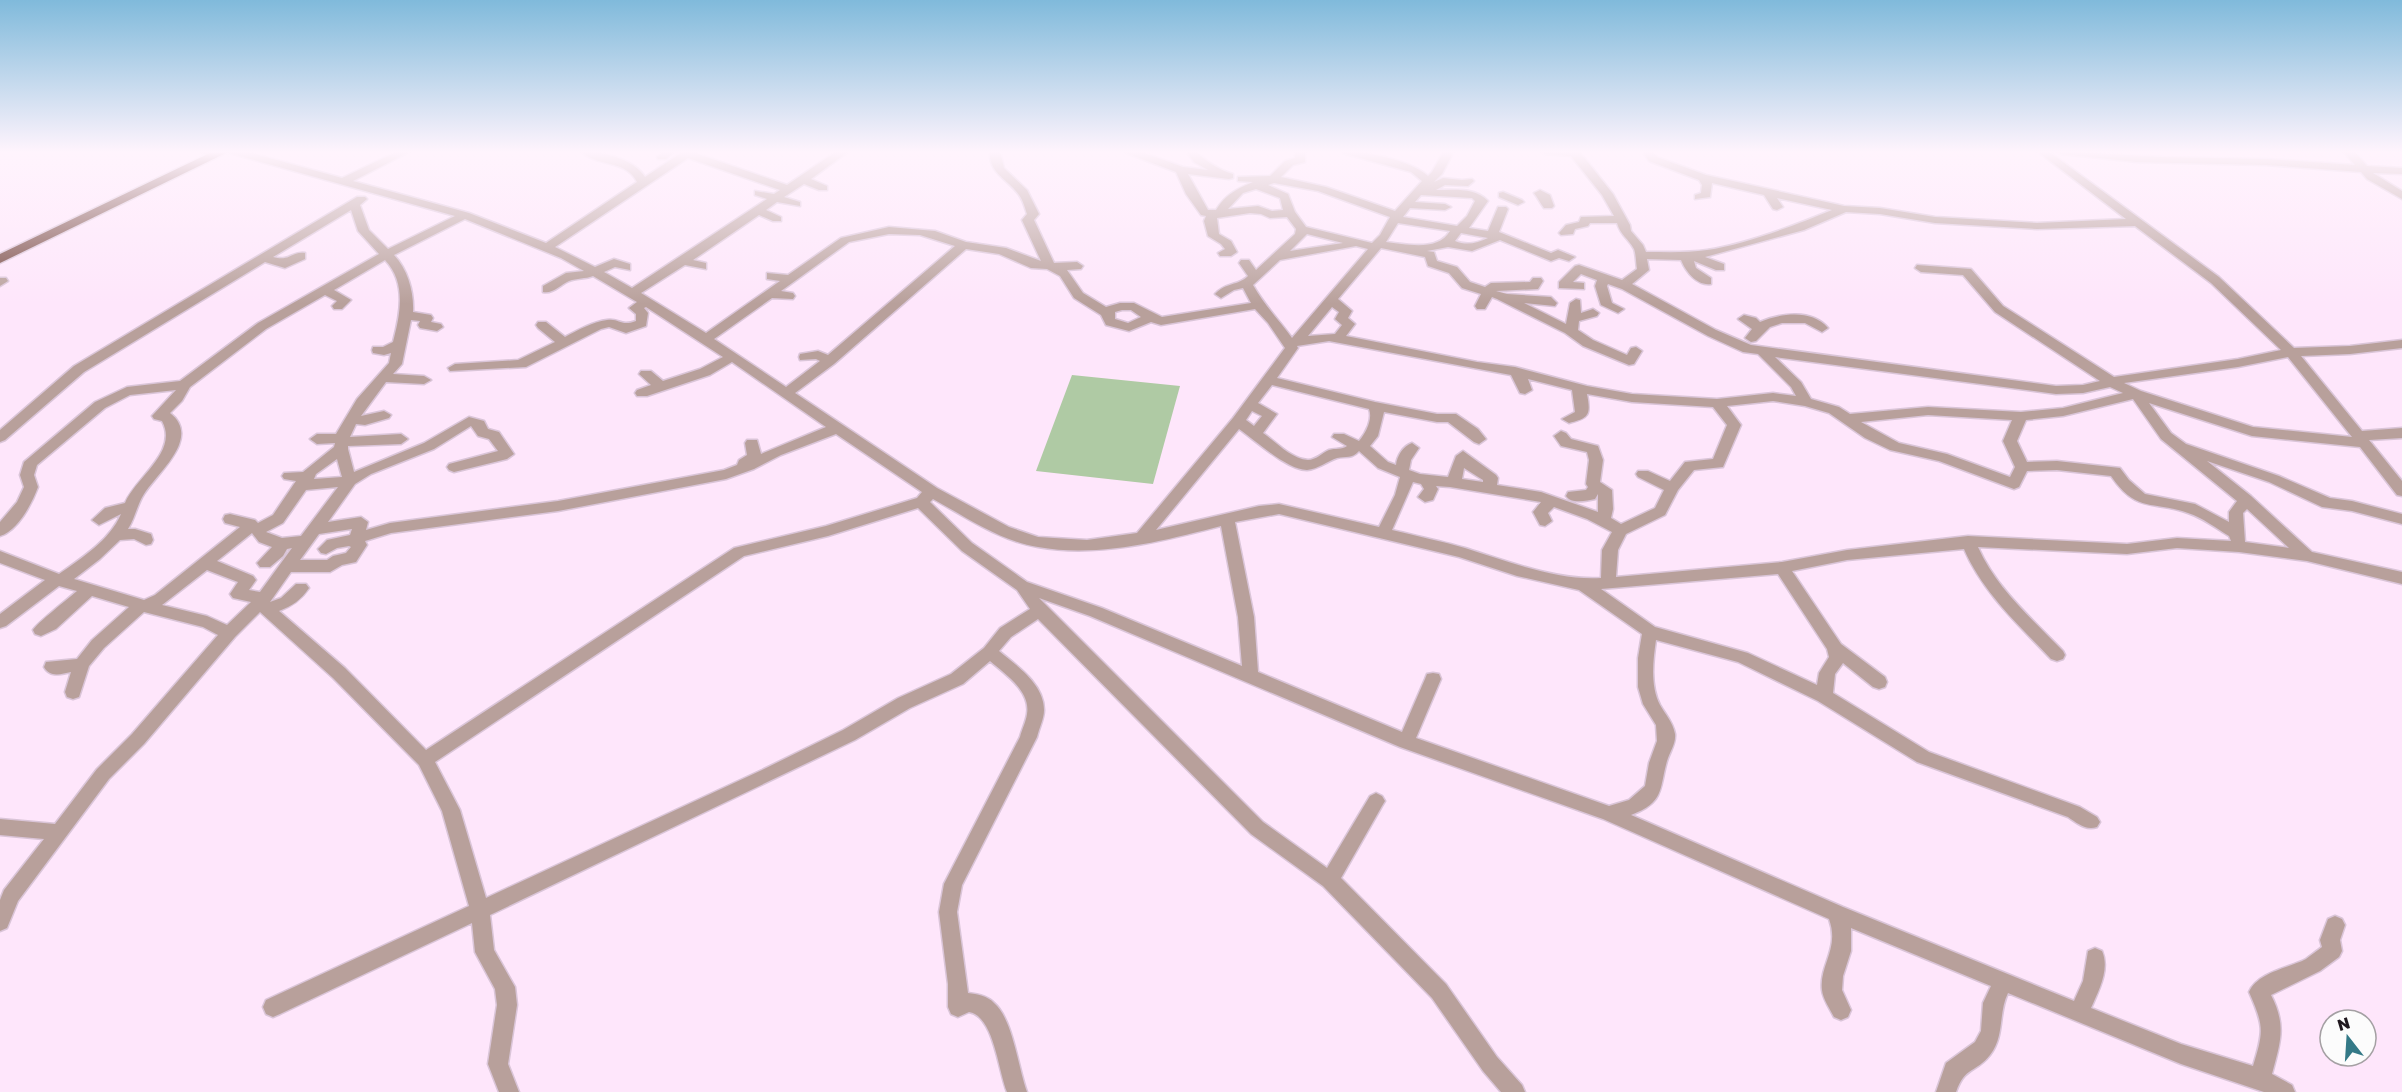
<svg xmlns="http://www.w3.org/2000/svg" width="2402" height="1092" font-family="'Golos Text',sans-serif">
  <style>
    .green { fill: #afcaa4 }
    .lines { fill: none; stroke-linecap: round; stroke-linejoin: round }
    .minor-casing { stroke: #dac5d8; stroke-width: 3 }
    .highway-casing { stroke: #dac5d8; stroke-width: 3 }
    .minor { fill: #b8a09b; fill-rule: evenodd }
    .highway { fill: #75473f; fill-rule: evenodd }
  </style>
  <rect width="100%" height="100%" fill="#fee6fb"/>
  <!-- green -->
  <path class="green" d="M1072,375L1180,386L1153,484L1036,471Z"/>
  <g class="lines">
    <defs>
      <g id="minor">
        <path d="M198,151H211L219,156L214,159Z"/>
        <path d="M228,151H244L342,178L398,151H411L353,181L469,213L546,243L637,182C626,159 595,167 581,151C601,151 634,159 645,177L684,151H696L695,153L787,185L837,151H849L811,179L827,186V190H819L804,184L784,197L800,202V206L777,202L766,210L781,217V221H773L759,215L693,260L706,263V269L685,265L641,293L706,333L780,281L767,279V273L788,275L841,238L889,227L935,231L966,242L1006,248L1041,261L1022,220L1027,214C1025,208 1023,200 1019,195C1008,179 988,173 990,151H1000L1004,168L1027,190L1039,214L1034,220L1054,263L1077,262L1083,266L1081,269L1067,270L1083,293L1106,307L1120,303H1134L1162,317L1251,303L1243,288L1234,290L1221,298L1215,294C1226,282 1238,286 1248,276L1239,263L1241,260H1249L1256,270L1295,234L1296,229L1287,217L1270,218L1261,214L1250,213L1217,218L1219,234L1231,241L1237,252L1231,256H1220L1218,253L1225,249L1221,244L1208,236L1204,221L1206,216L1201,215L1186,194L1176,172L1126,153L1125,151H1139L1183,167L1208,170L1194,162L1186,151H1196C1205,161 1221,171 1233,174V178L1229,179L1188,174L1208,210H1216C1226,194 1237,189 1253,182L1238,181V177L1270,176L1285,161L1295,158V151H1305V162L1293,165L1281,177L1326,187L1395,211L1422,181L1411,172L1342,153L1341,151C1365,151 1410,160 1428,176L1432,172L1444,151H1454L1442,174L1434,182L1443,178L1462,180L1472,179L1474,181L1468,186L1445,185L1436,190C1454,190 1475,187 1488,201L1469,228L1488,231L1498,207H1506L1508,209L1499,232L1551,253L1558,250L1575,257L1569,261L1559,258L1551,261L1500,240L1472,251L1448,247L1427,251L1434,252L1437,261L1457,267L1470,282L1485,287L1491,283L1530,282L1533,278H1541L1543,281L1538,289L1496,291L1507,294L1551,297L1557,303L1555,306L1524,303L1566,324L1570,303L1576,299L1580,300L1581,313L1593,309L1599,313L1597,316L1579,321L1578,330L1593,340L1627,355L1631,348L1636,347L1642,351L1634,364L1629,365L1583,346L1565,333L1497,299L1492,297L1485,309H1477L1475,306L1481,294L1462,288L1449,273L1428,266L1425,257L1381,248L1338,299L1352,311L1348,318L1355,324L1346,336L1477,362L1515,367L1587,386L1632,394L1717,399L1773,393L1796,396L1791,387L1758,354L1743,352L1708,336L1622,289L1608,284L1607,286L1612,303L1624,309L1618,313L1601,305L1595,286L1597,280L1581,274L1573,282L1584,283V289L1559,288V282L1575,266L1579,265L1622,280L1637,269C1636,263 1636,254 1634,249C1628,238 1621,236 1617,223H1590L1588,226L1575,229L1573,234L1561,235L1559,233L1566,225L1579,222L1581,217L1614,216L1602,195L1571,156L1545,154L1540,151H1579L1613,194L1630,225L1631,231L1643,245L1646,252C1667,252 1687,253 1707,250C1746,244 1796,225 1832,210L1777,198L1783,207L1777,210L1773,209L1764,195L1712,183L1710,197L1695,199V195L1701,193L1702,185L1699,180L1649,161L1642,151H1652L1657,157L1706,175L1844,206L1880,208L1935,217L2037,223L2126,219L2037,151H2048L2219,277L2294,348L2350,346L2402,340V348L2350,354L2301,356L2362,431L2402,428V438L2369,440L2402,481V496L2397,495L2360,447L2252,436L2149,403L2171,433L2186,444L2279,476L2330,498L2352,501L2402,514V524L2352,511L2322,507L2269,482L2207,461L2251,496L2312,552L2402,572V584L2307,561L2239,552L2177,548L2127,554L1978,547C1996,588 2032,619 2063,651L2065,655L2063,659L2057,661L2051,659C2019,625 1983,593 1964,549L1847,560L1792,571L1841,644L1885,677L1887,682L1885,687L1879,689L1873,687L1843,663L1835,674L1833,693L1929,752L2080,807L2097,817L2100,822L2097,827C2086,831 2077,823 2068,817L1917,762L1818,701L1738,662L1656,640C1653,660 1650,686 1660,705C1665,714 1673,722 1675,734C1676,744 1670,751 1667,761C1659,789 1665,802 1631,815L1843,907L2074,1001L2083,981L2088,951L2095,948L2102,951C2110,969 2099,990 2091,1008L2181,1044L2253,1066C2264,1031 2264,1026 2249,992C2258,972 2289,968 2306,959C2311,955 2317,951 2322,947L2320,940L2328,919L2335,916L2342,919L2345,925L2340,940L2342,951L2339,957L2320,971L2271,995C2287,1026 2280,1043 2272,1074L2292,1085L2295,1092H2264L2181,1064L2008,993C1998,1013 2005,1036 1990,1055C1976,1073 1965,1066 1956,1092H1936L1946,1063L1975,1042L1981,1031L1983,1003L1991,986L1851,928V951L1843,976L1842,990L1851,1010L1848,1017L1841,1020L1834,1017C1830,1009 1823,999 1822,990C1819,965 1840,949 1829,919L1603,819L1400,747L1090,616L1039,598L1263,822L1327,868L1370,796L1376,793L1382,796L1385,801L1382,806L1341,878L1446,984L1497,1057L1522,1085L1525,1092H1501L1483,1071L1432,998L1323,886L1251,834L1038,619L1011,637L999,651C1017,666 1044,684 1044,710C1044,719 1039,728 1037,737L962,885L957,912L968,993C977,994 988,996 994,1003C1013,1019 1018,1068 1027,1092H1007C998,1070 994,1016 969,1012L958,1017L951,1014L948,1007V984L939,912L944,884L1020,737C1022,729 1026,722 1027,714C1031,691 1005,674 990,661L963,684L910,708L855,740L490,915L494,950L515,987L517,1005L508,1064L519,1092H499L488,1064L497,1005L495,989L475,952L472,923L280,1014L273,1017L266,1014L263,1007L266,1000L469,906L442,811L419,765L333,678L260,612L235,637L144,744L109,779L18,901L7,928L0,931V900L4,890L44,839L0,835V819L55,824L97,769L132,734L218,635L203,627L144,612L104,648L89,666L79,697L73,699L67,697L65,692L71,672C61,674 50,678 44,667L46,662L77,659L92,640L129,607L92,596L56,629L41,636L35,634L33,630C36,624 69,598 77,591L59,586L6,626L0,628V614L45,580L0,563V551L59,574C82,558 110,540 121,514L99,525L92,520L105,508L125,503C136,477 179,452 162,421L154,419L152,416L176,390L130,395L105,408L37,465L34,475L38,487C32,503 18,531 0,536V522L17,502L24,487L20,475L24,462L95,402L127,387L180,381L258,323L379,254L358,231L351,210L273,257C290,262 292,251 305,253V259L285,268L265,262L84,372L5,440L0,442V430L74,366L357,197H365L367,199L360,205L369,230L388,249L455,216L229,153ZM688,158L780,190L774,194L755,191V195L767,199L632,288L604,272L615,267L630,270V264L614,259L595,267L555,247ZM1274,183L1318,191L1390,217L1380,235L1372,243L1306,227L1295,212L1288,194L1268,185ZM1256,189L1280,198L1283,210L1272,211L1258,206L1228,209L1243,193ZM1421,195L1472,198L1475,201L1467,216L1457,226L1403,217L1410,208L1445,210L1451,207L1445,204L1415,202ZM1846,212L1880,214L1935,223L2037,229L2135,226L2211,283L2281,350L2238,359L2114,377L2003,306L1971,269L1917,265L1915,268L1921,272L1963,275L1995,312L2100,381L2083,385L2056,386L1751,345L1716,330L1632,284L1649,270L1647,259L1681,260C1686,272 1697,286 1711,284V278L1696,268L1694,261L1716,270H1724V264L1705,257L1804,230ZM465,219L561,258L584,271L566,273L543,286V292C553,294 560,285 569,281C577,278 585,279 593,276L637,302L629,308L636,314V321C620,327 620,318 607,320C592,322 578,330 565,337L546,322H538L536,325L538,328L555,342L518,360L455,364L448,368L450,371L526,367L601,329L609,327L626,333L646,326L648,313L644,308L646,307L723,357L700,369L663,381L651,371H641L639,374L651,385L637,390L635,393L637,396H647L710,375L732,362L826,427L761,454L757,440H747L745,443L747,455L739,460L737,465L724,470L558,501L390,523L366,530L368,522L361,517L328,522L355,484L371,474L434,449L471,426L478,436L489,439L498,451L449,464L447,467L449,470L454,472L507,459L514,454L499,432L488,429L484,421L469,417L424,443L354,472L348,449V446L401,444L408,439L401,434L350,437L356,424L365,425L389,418L391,415L384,411L361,416L386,382L424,384L431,380L424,376L393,374L402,364L411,320L420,321L418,325L420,328L437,331L443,327L441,324L431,322L433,318L431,315L413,312C414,292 408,270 394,255ZM1398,223L1450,231C1438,252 1406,244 1386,242ZM1461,233L1488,238C1477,243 1467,246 1455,241ZM889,234L920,235L955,246L828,355L818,351L800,354L799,357L800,360L816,359L820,361L786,387L714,339L772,298L793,299L795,296L793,293L781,291L849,242ZM1307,234L1343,243L1290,251ZM1356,246L1368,249L1292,338C1279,320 1264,305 1253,285L1280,260ZM966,249L999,254L1031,268L1047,269L1060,276L1074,298L1101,315L1106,325L1129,331L1151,322L1161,325L1255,309L1268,323L1285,348L1233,418L1137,533L1087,540L1038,537L1009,527L937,488L795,393L834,364ZM385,260C407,283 400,315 393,342L383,347H373L372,350L373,353L384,355L391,353L389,363L357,399L336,434H317L310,439L317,444L335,443L334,447L303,472L284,473L282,476L284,479L296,481L273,515L258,523L255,520L230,514L225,515L223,519L225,523L240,527L155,595L144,600L74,579L100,559L120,540L134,539L146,545L151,544L153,540L151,534L135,529H128C135,518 137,505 144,494C157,473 202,438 170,413L182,401L190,387L266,329L325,295L337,301L332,306L334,309H342L351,300L334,290ZM1332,307L1339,312L1335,319L1342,325L1335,334L1308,336ZM1122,310H1131L1141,317L1128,323L1115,319V312ZM1329,341L1511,375L1520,393L1525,394L1532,390L1528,379L1572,390L1575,412L1562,419L1569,423C1589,418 1591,415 1587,394L1632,402L1713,407L1727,425L1713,459L1685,462L1670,481L1648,471H1638L1636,474L1638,477L1664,490L1655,508L1621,524L1611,518L1613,509L1612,490L1600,482L1603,460L1598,446L1571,439L1566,433L1561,431L1554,436L1561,446L1587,452L1589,460L1586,484L1588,487L1586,490L1568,492L1566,496C1571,504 1586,501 1595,499L1598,494V512L1541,492L1497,485L1498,478L1496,475L1463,451L1456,456L1448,477L1420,474L1409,470L1411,460L1419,448L1412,443C1403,446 1397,456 1396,465L1388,462L1370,446L1378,436L1384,412L1437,422H1448L1474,442L1479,444L1486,439L1478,429L1456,414H1437L1375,402L1277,378L1298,348L1297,346ZM1775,357L2056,394L2083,393L2110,387L2123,393L2063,408L2021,412L1928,407L1850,414L1839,407L1811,399L1801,382ZM2288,357L2352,437L2253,427L2141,391L2124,383L2238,367ZM1272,385L1369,409C1373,419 1366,433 1359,441L1344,434H1334L1332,437L1347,446C1342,450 1335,448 1329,450C1322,453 1316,460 1308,460C1291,459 1276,442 1263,433L1277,414L1258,403ZM2133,399L2161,439L2237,501L2229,512V522L2195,504L2145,494L2129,480L2120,468L2057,461L2027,462L2017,441L2026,420L2063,416ZM1773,401L1805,406L1829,413L1865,438L1890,450L1939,461L2014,489L2019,487L2027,471L2057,470L2111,476C2137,514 2152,500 2188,513C2203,518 2216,528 2229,536L2231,541L2177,538L2127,544L1968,536L1847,550L1782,562L1616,577L1618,550L1626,534L1665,515L1678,490L1694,470L1723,467L1741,425L1727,406ZM1252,411L1262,416L1254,426L1246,420ZM1928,415L2012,420L2003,441L2015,467L2010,477L1947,454L1899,443L1861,422ZM1239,429C1255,440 1287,470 1307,470C1318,469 1328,461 1337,458C1346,456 1352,459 1359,451L1378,468L1400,477L1395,495L1379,527L1279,504L1259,506L1156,530ZM836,434L922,492L917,498L826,526L734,548L426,750L345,668L279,611C292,606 301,600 309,588L306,584H296L281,598L270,602L291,572H330L342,565L356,562L367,545L365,541L391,533L558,511L726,479L754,469L781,455ZM337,459L342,477L314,479L316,474ZM1464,468L1483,480V482L1462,479ZM1413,482L1421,484L1424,489L1418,497L1425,502L1433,500L1438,489L1436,486L1450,487L1541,502L1533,512L1540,525L1545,526L1552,521L1548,513L1554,507L1587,519L1612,532L1602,550L1601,578C1558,581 1506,561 1465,548C1441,541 1416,536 1392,530ZM338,487L301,536L282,538L266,532L283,523L306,490ZM933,499C966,517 1000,541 1038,547C1098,558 1163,541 1221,526L1238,617L1242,666L1102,608L1027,582L972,543L930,502ZM918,508L962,551L1017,590L1030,609L1000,628L984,648L951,674L898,698L843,730L762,770L486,898L460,810L435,762L744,556L828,536ZM2247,509L2289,548L2245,542L2243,513ZM1279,514L1459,557L1517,576L1579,590L1642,634L1638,658V687L1643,704L1656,725L1657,741L1649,763L1645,786L1629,800L1609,806L1416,738L1441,679L1439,674L1433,673L1427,674L1425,679L1402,732L1258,672L1254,617L1235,522ZM352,529L350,535L327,540L318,549L321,553L326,554L337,548L349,546L351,547L346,553L333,556L327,560H300L319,534ZM252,533L259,542L272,547L257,563L260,567H270L283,556L287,549L292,548L260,592L249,590L256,580L253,576L217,561ZM207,570L238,582L230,594L233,598L251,602L227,625L207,616L162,605ZM1778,574L1827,649L1829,657L1819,673L1817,685L1748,653L1655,627L1601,589Z"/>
        <path d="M664,151H675L666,159H658L657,157Z"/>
        <path d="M2056,151L2163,157L2266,159L2355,165L2343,151H2354L2367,166L2402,168V174L2373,173L2402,191V199L2367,179L2361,172L2266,165L2137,162L2061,154Z"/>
        <path d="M1540,190L1550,195L1554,206L1552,208H1544C1540,203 1538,198 1534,193Z"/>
        <path d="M1503,192L1522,200L1524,202L1518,205L1499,197V193Z"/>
        <path d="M0,278H6L8,281L0,286Z"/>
        <path d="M1744,315L1756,318L1760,322C1781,313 1812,309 1828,328L1822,332L1805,323H1782L1770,327L1756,341L1751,342L1745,338L1752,329L1738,319Z"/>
      </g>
      <path id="highway" d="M214,151H230L0,263V254Z"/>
    </defs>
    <!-- minor casing -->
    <use href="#minor" class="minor-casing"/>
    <!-- highway casing -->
    <use href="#highway" class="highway-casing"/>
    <!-- minor -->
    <use href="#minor" class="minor"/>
    <!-- highway -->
    <use href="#highway" class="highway"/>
  </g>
  <!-- sky -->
  <linearGradient id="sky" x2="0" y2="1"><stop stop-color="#80badb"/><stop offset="0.5" stop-color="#fff4fd"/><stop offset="1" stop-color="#fff4fd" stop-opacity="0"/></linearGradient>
  <rect width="2402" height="304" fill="url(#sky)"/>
  <!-- north arrow -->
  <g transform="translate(2348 1038) rotate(343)"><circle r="28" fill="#fcfcfc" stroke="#a4a0a3" stroke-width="1.5"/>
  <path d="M0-4.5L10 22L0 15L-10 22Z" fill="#347987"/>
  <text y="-9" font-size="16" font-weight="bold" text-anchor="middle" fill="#1f171e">N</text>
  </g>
</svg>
